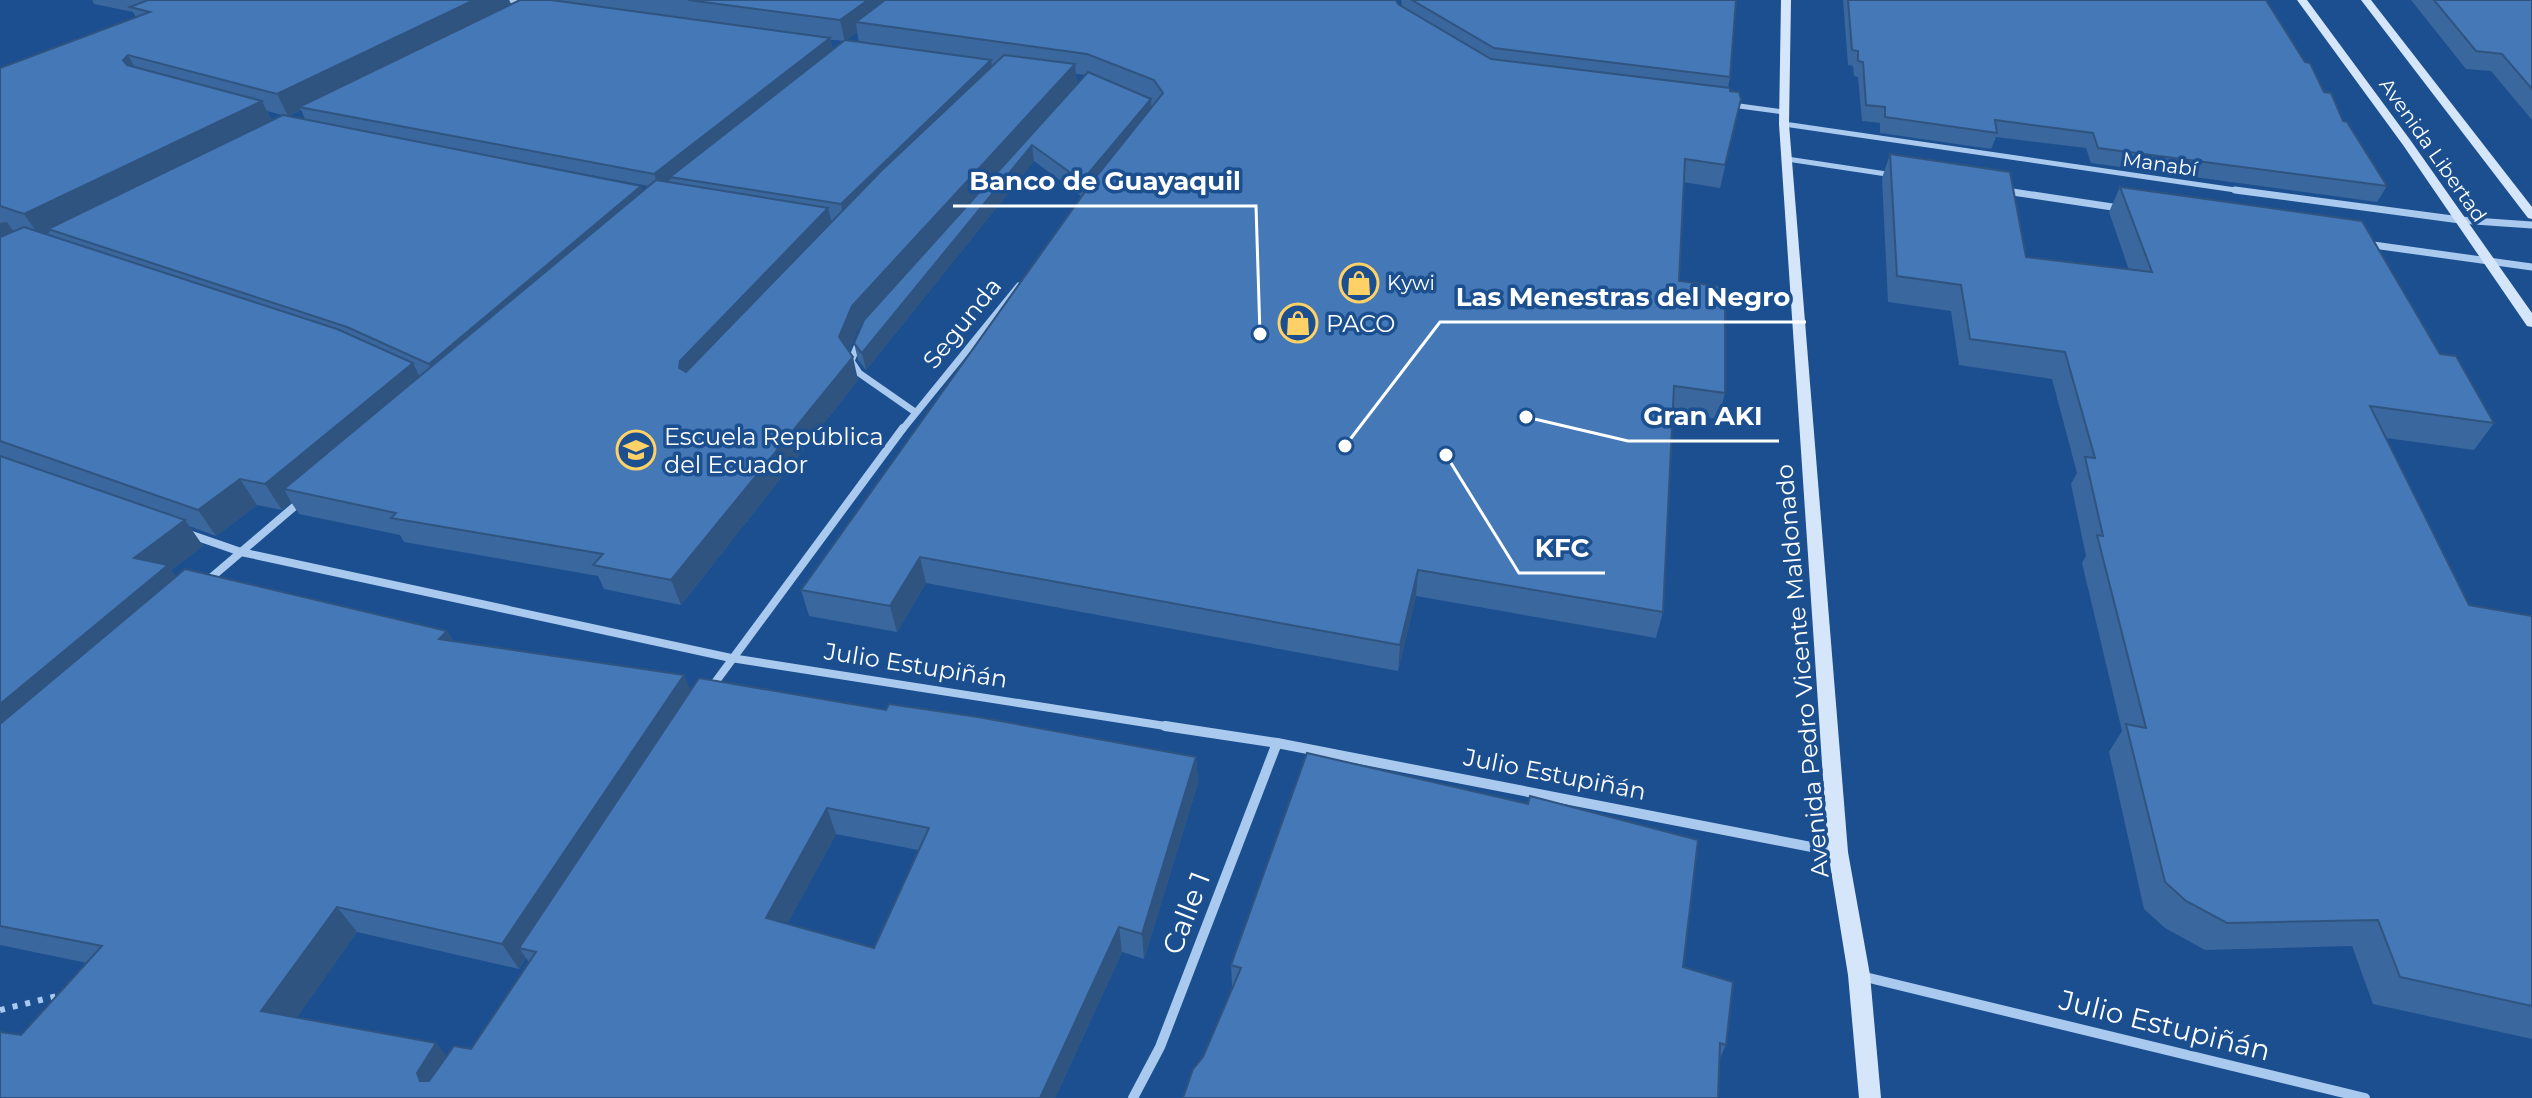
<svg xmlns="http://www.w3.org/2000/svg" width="2532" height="1098" font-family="Montserrat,sans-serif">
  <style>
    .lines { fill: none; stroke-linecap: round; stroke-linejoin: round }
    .path { stroke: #a9c9ee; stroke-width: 6; stroke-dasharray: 5 8; stroke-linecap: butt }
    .street-far3 { stroke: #a9c9ee; stroke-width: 5 }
    .street-far2 { stroke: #a9c9ee; stroke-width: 7 }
    .street-far1 { stroke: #a9c9ee; stroke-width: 8 }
    .street { stroke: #a9c9ee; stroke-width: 10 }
    .secondary { fill: #d6e6fa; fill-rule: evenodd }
    .wall { fill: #3a679d; fill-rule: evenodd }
    .shaded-wall { fill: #305480 }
    .building { fill: #4478b7; stroke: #305480; stroke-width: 2; fill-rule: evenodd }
    .labels { text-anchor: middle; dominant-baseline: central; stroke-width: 7; stroke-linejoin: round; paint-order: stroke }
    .far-street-label { font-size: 20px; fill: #fff; stroke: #1b4f8f }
    .far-poi-label { font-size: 20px; fill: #fff; stroke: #1b4f8f; text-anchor: start }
    .street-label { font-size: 24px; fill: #fff; stroke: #1b4f8f }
    .poi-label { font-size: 24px; fill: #fff; stroke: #1b4f8f; text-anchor: start }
    .near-street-label { font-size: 28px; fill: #fff; stroke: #1b4f8f }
    .leader { fill: none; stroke: #fff; stroke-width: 3 }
    .callout-dot { fill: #fff; stroke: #1b4f8f; stroke-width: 3 }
    .callout-label { font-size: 26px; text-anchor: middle; font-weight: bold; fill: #fff; stroke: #1b4f8f; stroke-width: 7; stroke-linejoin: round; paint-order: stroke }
  </style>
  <rect width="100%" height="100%" fill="#1b4f8f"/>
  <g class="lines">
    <!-- path -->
    <path class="path" d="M0,1010L61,995"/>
    <!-- street-far3 -->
    <g class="street-far3">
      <path d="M506,0L526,3"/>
      <path d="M1732,105L1784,112"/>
      <path d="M1784,124L2249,192"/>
      <path d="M1787,159L1893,175"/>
      <path d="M2006,191L2011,192"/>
    </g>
    <!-- street-far2 -->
    <g class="street-far2">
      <path d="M2235,190L2460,220L2532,225"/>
      <path d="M2006,191L2119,208"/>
      <path d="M2366,244L2532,267"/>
      <path d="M859,342L851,361L859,373L915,412"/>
      <path d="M902,430L1019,286"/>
    </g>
    <!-- street-far1 -->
    <g class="street-far1">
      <path d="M186,533L241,552L731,658L1178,728"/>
      <path d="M206,582L302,500"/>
      <path d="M711,688L903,428"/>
    </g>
    <!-- street -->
    <g class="street">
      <path d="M1165,726L1277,743L1837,852"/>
      <path d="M1861,976L2365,1098"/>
      <path d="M1133,1098L1160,1047L1277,743"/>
    </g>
    <!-- secondary -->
    <g class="secondary">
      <path d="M1781,0H1791L1789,124L1848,852L1870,975L1881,1098H1859L1848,975L1828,852L1779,124Z"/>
      <path d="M2297,0H2307L2411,141L2532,313V327L2527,326L2403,145Z"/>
      <path d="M2361,0H2371L2532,207V219L2528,218Z"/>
    </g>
  </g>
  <!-- wall -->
  <g class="wall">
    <path d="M92,0H509L511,4L520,0H1396L1398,4L1402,6L1401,0H1736L1730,77L1728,88L1730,91L1741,99L1720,188L1683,182L1679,281L1725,393L1718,419L1673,412L1663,612L1656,638L1416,596L1398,671L926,583L897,632L809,616L801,590L1081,196L1034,161L866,370L858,360L854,343L862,324L857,330L849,351L858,380L681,605L604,589L598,576L404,542L400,535L299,514L291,502L282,510L257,505L216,536L189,526L203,546L171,570L176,577L447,631L453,641L684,675L690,691L886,710L1196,757L1198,783L1144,959L1122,952L1055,1098L21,1035L87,963L0,945V68L136,17L133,12L94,4ZM857,32L859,42L846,40ZM830,40H836L843,41L833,50ZM1076,74L1086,75L1077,85ZM301,110L305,119L289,116ZM267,111L282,115L271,120ZM518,161L648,186L643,191L641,186ZM836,834L918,850L874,948L787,924ZM357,932L519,969L526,958L529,962L471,1049L447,1056L296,1018Z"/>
    <path d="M1843,0H2266L2343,121L2387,186L2377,202L2091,163L2086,148L1996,137L1991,149L1880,133V123L1862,121L1858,77L1854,76L1853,66L1848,65Z"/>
    <path d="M2411,0H2532V120L2491,71L2466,69Z"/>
    <path d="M1890,154L2026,257L2129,270L2109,212L2120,187L2440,354L2494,423L2474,450L2386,438L2469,605L2532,616V1039L2373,1004L2352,946L2205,950L2165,928L2144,909L2109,752L2122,731L2082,563L2086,556L2071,484L2077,473L2052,379L1959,365L1951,311L1888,302L1882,178Z"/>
    <path d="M1231,965L1683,967L1726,1045L1720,1058L1203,1057L1233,987L1232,986Z"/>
  </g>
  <!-- shaded-wall -->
  <g class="shaded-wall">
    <path d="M474,0H509L512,6L299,107L301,110L288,116L277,94Z"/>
    <path d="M868,0H900L856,22L857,32L845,42L840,20Z"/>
    <path d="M830,38L833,51L670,177L671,179L659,188L654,174Z"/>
    <path d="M128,55L140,77L136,81L123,60Z"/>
    <path d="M991,60L993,73L844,218L841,204Z"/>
    <path d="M1075,64L1077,85L857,330L845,361L839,337L852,306Z"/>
    <path d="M1151,99L1152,115L1083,198L1082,181Z"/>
    <path d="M262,101L273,124L48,229L50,232L40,237L24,214Z"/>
    <path d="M1032,145L1034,161L866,370L862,353Z"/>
    <path d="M641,186L646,199L436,379L429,364Z"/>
    <path d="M828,208L834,230L688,385L679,368L680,361Z"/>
    <path d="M7,222L23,245L0,257V223Z"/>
    <path d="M853,357L858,380L681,605L671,580Z"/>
    <path d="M413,363L425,388L284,489L291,502L282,510L265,484Z"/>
    <path d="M240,479L257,505L216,536L198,510Z"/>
    <path d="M185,520L203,546L171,570L187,591L0,750V704L134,558Z"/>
    <path d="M920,557L926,583L897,632L890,606Z"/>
    <path d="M1418,570L1416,596L1398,671L1400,645Z"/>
    <path d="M447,631L461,657L439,639Z"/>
    <path d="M684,675L695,701L519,948L526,958L519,969L502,944Z"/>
    <path d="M1196,757L1198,783L1144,959L1142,934Z"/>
    <path d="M827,808L836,834L777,943L766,918Z"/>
    <path d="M337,907L357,932L284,1036L261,1011Z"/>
    <path d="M1119,927L1122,952L1055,1098H1040Z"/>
    <path d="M436,1043L456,1067L437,1097L420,1081L417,1073Z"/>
  </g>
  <!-- building -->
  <g class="building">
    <path d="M148,0H474L277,94L128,55L123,60L127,65L262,101L24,214L0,206V68L150,12L130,7Z"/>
    <path d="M520,0H551L830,38L654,174L299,107Z"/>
    <path d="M688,0H868L840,20Z"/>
    <path d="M885,0H1396L1398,4L1491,59L1730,88V91L1739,92L1741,99L1725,165L1685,159L1679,281L1725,287V393L1674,386L1663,612L1418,570L1400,645L920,557L890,606L801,590L1092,182L1163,93L1154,80L1087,54L856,22Z"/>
    <path d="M1412,0H1736L1730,77L1494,48Z"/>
    <path d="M1848,0H2266L2305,62L2310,63L2324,92L2331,93L2343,121L2347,122L2387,186L2098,148L2093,133L1995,120L1997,133L1885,117V107L1866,105L1863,62L1858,61V51L1852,50Z"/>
    <path d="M2434,0H2532V89L2502,54L2476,51Z"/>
    <path d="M845,40L991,60L841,204L670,177Z"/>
    <path d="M1004,55L1075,64L852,306L839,337L853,357L671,580L593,565L603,554L391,518L396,513L284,489L656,180L828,208L680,361L679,368L686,372L882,170Z"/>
    <path d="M1088,72L1151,99L1082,181L1032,145L862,353L860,351L854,343L864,320Z"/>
    <path d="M283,115L641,186L429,364L347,327L48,229Z"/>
    <path d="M1890,154L2010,172L2026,257L2152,272L2120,187L2362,221L2440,354L2456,356L2494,423L2370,406L2469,605L2532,616V1006L2400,977L2378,920L2227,923L2186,901L2165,882L2126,724L2146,728L2097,535L2103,536L2085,457L2095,458L2065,352L1970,339L1961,285L1897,276Z"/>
    <path d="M24,227L337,329L413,363L265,484L240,479L198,510L0,441V237Z"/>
    <path d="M0,456L185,520L134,558L168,565L0,704Z"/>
    <path d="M185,569L447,631L439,639L684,675L502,944L337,907L261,1011L436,1043L417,1073L420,1081H429L454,1046L471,1049L536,952L519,948L699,678L886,710L889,704L978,717L1196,757L1142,934L1119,927L1040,1098H0V1032L21,1035L102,946L0,926V724ZM827,808L929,828L874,948L766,918Z"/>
    <path d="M1307,753L1528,804L1530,796L1698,840L1683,967L1733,982L1726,1045L1720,1043L1718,1098H1183L1193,1069L1203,1057L1241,968L1231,965Z"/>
  </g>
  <!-- icons -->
  <defs>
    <symbol id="shop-ring" viewBox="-11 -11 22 22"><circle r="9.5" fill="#1b4f8f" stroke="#ffd166" stroke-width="1.5"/><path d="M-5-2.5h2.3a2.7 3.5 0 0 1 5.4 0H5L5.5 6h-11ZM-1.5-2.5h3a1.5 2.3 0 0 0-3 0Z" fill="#ffd166"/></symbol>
    <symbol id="school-ring" viewBox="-11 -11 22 22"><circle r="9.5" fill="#1b4f8f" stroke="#ffd166" stroke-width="1.5"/><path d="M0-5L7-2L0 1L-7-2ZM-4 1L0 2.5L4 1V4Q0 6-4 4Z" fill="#ffd166"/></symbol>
  </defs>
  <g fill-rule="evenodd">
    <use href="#shop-ring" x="1337" y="261" width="44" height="44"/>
    <use href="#shop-ring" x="1276" y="301" width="44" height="44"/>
    <use href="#school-ring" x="614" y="428" width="44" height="44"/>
  </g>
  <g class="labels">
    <!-- far-street labels -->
    <g class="far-street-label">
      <text transform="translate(2433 150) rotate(55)">Avenida Libertad</text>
      <text transform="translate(2160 164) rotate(8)">Manabí</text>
    </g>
    <!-- far-poi labels -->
    <g class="far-poi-label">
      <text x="1387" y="283">Kywi</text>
    </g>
    <!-- street labels -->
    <g class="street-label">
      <text transform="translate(962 323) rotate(-51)">Segunda</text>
      <text transform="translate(916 665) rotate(9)">Julio Estupiñán</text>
      <text transform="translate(1802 671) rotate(-95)">Avenida Pedro Vicente Maldonado</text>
      <text transform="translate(1555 774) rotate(11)">Julio Estupiñán</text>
    </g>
    <!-- poi labels -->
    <g class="poi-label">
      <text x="1326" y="323">PACO</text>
      <text x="664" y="436">Escuela República<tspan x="664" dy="28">del Ecuador</tspan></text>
    </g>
    <!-- near-street labels -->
    <g class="near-street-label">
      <text transform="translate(1186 913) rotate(-69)">Calle 1</text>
      <text transform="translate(2165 1025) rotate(14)">Julio Estupiñán</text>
    </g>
  </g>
  <!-- callouts -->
  <path class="leader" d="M1260 334L1256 206H953M1345 446L1440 322H1806M1526 417L1628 441H1779M1446 455L1519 573H1605"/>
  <g class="callout-dot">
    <circle cx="1260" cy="334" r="8"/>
    <circle cx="1345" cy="446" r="8"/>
    <circle cx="1526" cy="417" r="8"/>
    <circle cx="1446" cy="455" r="8"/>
  </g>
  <g class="callout-label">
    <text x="1105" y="190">Banco de Guayaquil</text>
    <text x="1623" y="306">Las Menestras del Negro</text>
    <text x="1703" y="425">Gran AKI</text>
    <text x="1562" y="557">KFC</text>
  </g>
</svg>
